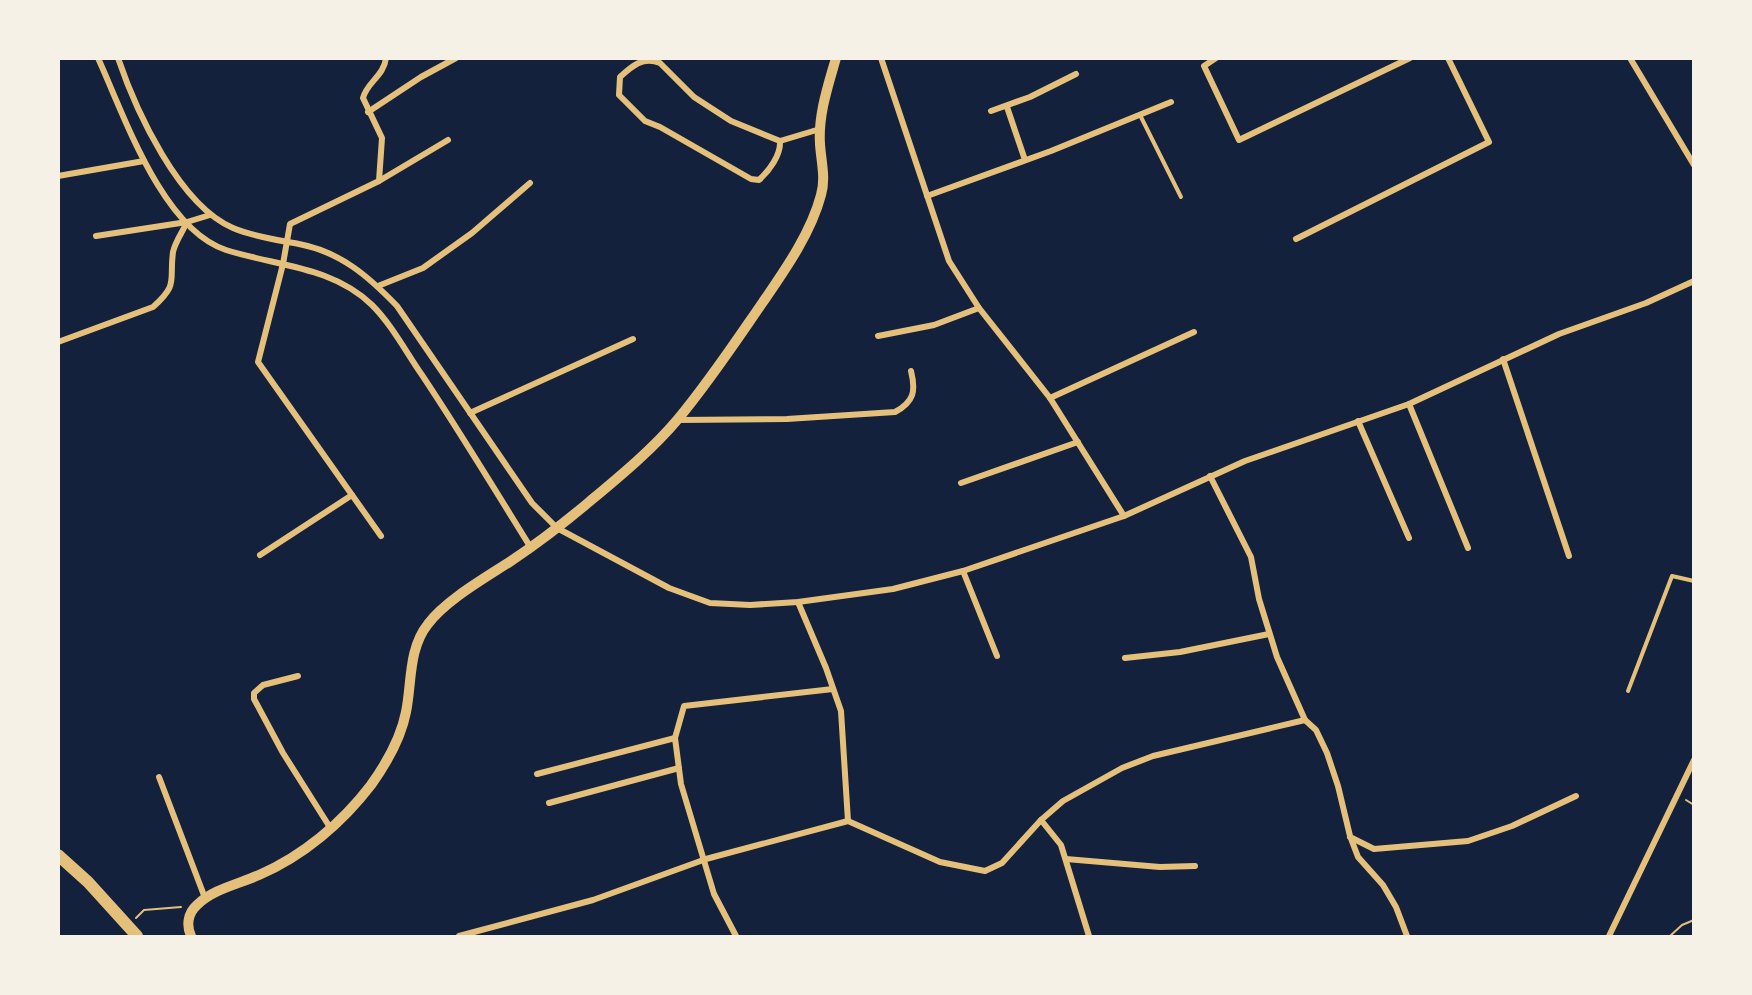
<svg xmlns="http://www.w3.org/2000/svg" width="1752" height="995" font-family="Arial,sans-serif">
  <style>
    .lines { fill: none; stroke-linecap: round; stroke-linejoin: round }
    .path { stroke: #e5c07b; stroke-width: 2 }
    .service { stroke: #e5c07b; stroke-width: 4 }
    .minor { stroke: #e5c07b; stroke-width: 6 }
    .tertiary { stroke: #e5c07b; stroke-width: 10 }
    .primary { stroke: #e5c07b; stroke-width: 12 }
  </style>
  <rect width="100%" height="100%" fill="#14213d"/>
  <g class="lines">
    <!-- path -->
    <g class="path">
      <path d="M1686,800L1694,805"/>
      <path d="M136,918L144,910L181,907"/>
      <path d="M1670,936L1682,925L1694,920"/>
    </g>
    <!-- service -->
    <g class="service">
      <path d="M1140,115L1181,197"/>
      <path d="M1628,691L1672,576L1694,581"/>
    </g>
    <!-- minor -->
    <g class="minor">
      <path d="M98,58C124,115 162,229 226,250C276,266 332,266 372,305C392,325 406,352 422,375C460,432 495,490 531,548"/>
      <path d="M118,58C136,111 179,205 233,228C254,237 278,240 299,244C341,252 369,277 397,306L532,503L557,528L669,588L710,603L750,605L798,602L893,589L963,571L1124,516L1245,461L1409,404L1559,334L1646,303L1694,281"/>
      <path d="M881,58L949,261L979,308L1050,398L1124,516"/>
      <path d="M1216,58L1204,66L1239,140L1410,58"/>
      <path d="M1630,58L1694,165"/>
      <path d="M1007,107L1025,160"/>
      <path d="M991,111L1030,97L1076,74"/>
      <path d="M368,112L421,77L456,58"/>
      <path d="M780,141C781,155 769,171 759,180L751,179L660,127L645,121L619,95L620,77C632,66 643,56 660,63L694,97L731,121L780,141L820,129"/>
      <path d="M58,176L144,161"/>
      <path d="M379,181L448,140"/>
      <path d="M927,196L1051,151L1171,102"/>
      <path d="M96,236L187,222L210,215"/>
      <path d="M1296,239L1489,142L1448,58"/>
      <path d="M378,286L423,268L472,233L530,183"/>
      <path d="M878,336L934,325L979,308"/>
      <path d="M58,342L153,307C179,284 169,281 173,252C175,242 183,231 187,222"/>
      <path d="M1503,359L1569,556"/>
      <path d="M1050,398L1194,332"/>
      <path d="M1409,404L1468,548"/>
      <path d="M470,413L633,339"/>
      <path d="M678,420L787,419L895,412C914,402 916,391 911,371"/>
      <path d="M1358,421L1409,538"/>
      <path d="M1210,476L1251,557L1259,599L1277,657L1305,720L1316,730L1327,753L1338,786L1350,836L1358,857L1383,885L1396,907L1407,936"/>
      <path d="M961,483L1078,442"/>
      <path d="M381,536L258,362L283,264L290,224L379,181L382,138L363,98C367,82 384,76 386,58"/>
      <path d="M260,555L352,495"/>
      <path d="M963,571L997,656"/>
      <path d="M798,602L826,668L841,711L848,821"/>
      <path d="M1125,658L1180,652L1269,634"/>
      <path d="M298,676L263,685L254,693V699L283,753L331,829"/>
      <path d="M537,774L675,738"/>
      <path d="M159,777L205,898"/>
      <path d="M549,803L679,768"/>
      <path d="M1041,820L1061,845L1089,936"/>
      <path d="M1350,837L1374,849L1468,841L1512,826L1576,796"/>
      <path d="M1066,859L1160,867L1195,866"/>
      <path d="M459,936L593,900L706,859L848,821L940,862L985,871L1002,863L1041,820L1063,801L1122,768L1153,756L1305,720"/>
      <path d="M736,936L714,894L681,784L675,738L684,706L833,689"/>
      <path d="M1609,936L1694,760"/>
    </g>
    <!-- tertiary -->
    <path class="tertiary" d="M191,936C186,925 188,913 197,905C213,889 239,884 259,875C303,856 342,823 371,785C386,764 401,738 406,712C412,683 408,649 428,624C446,600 485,578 511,561C538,543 564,523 589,502C619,477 653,449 678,419C709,382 736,341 763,302C785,270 811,233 821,195C826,178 821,161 820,144C818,115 828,86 836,58"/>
    <!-- primary -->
    <path class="primary" d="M58,855L88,882L137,936"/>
  </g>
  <!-- border -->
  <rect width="1752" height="995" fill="none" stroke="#f6f1e7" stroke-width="120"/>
</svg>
